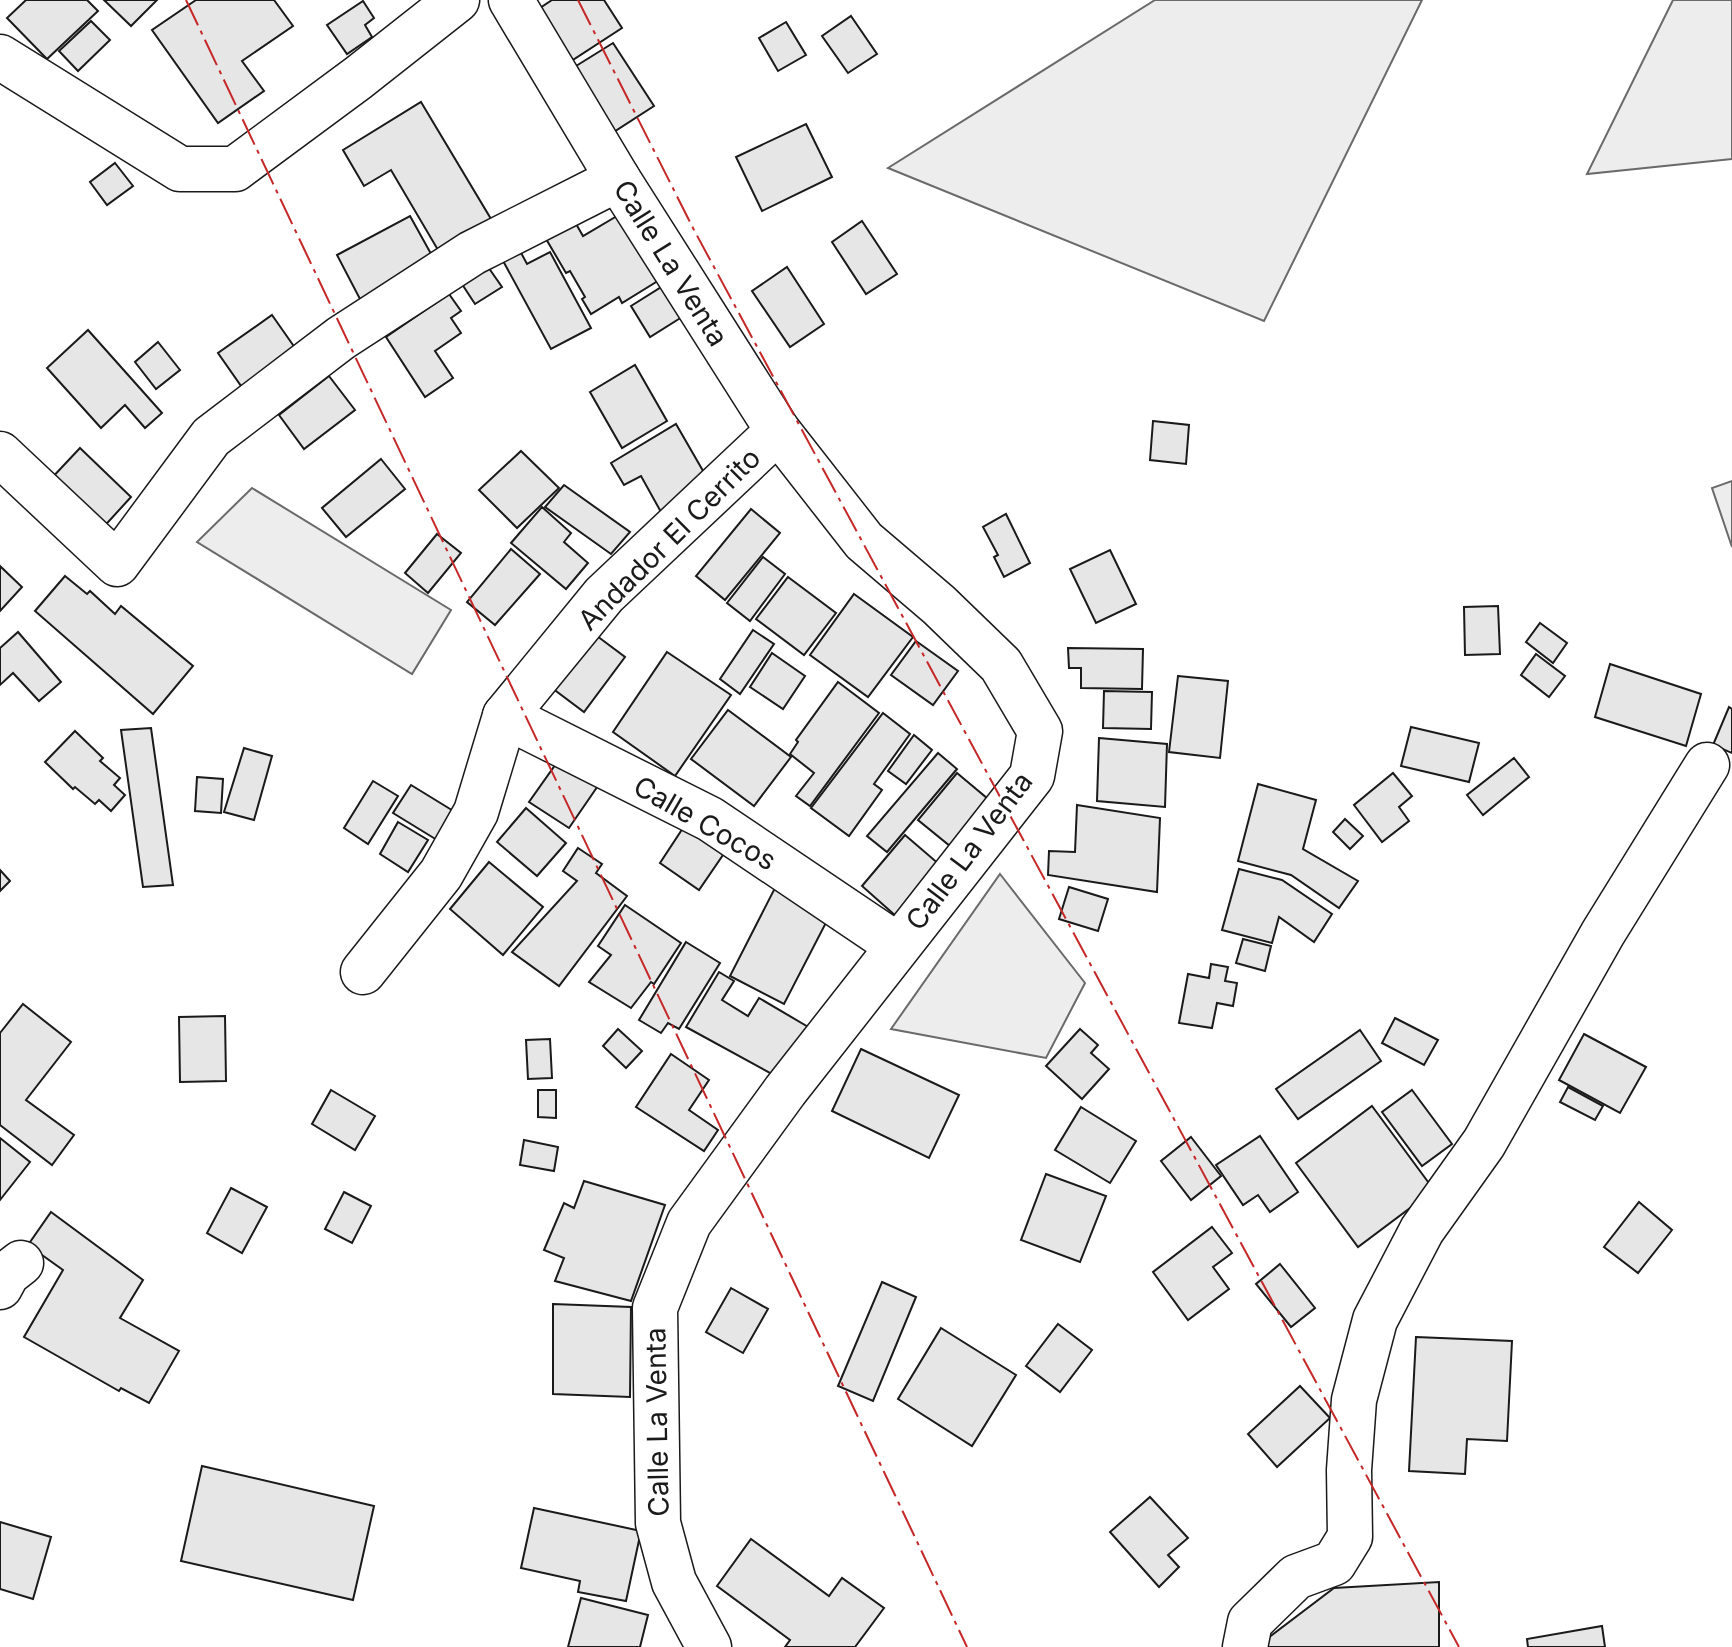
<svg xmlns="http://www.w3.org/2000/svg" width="1732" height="1647" font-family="Inter,sans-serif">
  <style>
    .built { fill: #ededed; stroke: #6a6a6a; stroke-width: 2 }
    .building { fill: #e6e6e6; stroke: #1a1a1a; stroke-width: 2 }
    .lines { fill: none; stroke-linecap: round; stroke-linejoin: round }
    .minor-casing { stroke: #1a1a1a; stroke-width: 47 }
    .minor { stroke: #fff; stroke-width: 44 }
    .power { stroke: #c62828; stroke-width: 2; stroke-dasharray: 28 6 4 6; stroke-linecap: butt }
    .labels { text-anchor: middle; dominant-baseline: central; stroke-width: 6; stroke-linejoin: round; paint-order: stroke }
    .street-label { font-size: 28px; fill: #1a1a1a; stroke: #fff }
  </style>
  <rect width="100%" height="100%" fill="#fff"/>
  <!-- built -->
  <g class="built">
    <path d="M1155,0H1422L1264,321L888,168Z"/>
    <path d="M1673,0H1732V159L1587,174Z"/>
    <path d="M1732,481V547L1712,488Z"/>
    <path d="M252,488L451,610L412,674L197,542Z"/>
    <path d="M1000,874L1085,983L1046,1058L891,1029Z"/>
  </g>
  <!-- building -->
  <g class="building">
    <path d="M26,0H87L98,11L47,59L7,18Z"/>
    <path d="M104,0H157L131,26Z"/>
    <path d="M196,0H274L293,26L242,61L264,91L218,123L152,30Z"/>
    <path d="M552,0H604L622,28L565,65L531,14Z"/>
    <path d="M363,1L374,18L365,25L372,37L347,54L327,25Z"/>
    <path d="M851,16L877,54L848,73L822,36Z"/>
    <path d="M91,21L110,40L78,71L59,51Z"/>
    <path d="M786,22L806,55L778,71L759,38Z"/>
    <path d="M613,43L654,106L609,135L568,71Z"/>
    <path d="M421,102L491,219L438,250L391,170L364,186L343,150Z"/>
    <path d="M806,124L832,177L762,211L736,157Z"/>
    <path d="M115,163L133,186L107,205L90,182Z"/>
    <path d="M622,213L661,279L622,303L619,297L591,314L582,299L585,297L570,271L566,273L542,232L571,215L583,236Z"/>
    <path d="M410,216L435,261L361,301L337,255Z"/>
    <path d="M862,221L897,274L866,294L832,242Z"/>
    <path d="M519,249L527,264L550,252L591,328L551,349L502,259Z"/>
    <path d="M486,264L502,287L475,304L460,281Z"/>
    <path d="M787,267L824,324L790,347L752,291Z"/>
    <path d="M663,286L682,317L650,337L631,306Z"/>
    <path d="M449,294L461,311L451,318L461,333L435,351L453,378L425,397L386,337Z"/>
    <path d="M272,315L300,355L246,393L218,353Z"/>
    <path d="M88,330L162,413L145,428L125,405L101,428L47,368Z"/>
    <path d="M158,342L180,370L156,389L135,362Z"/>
    <path d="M635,365L667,421L622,448L590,392Z"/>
    <path d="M329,376L355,410L304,449L279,415Z"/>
    <path d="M1153,421L1189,425L1186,464L1150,460Z"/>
    <path d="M676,424L710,483L661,512L641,476L624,485L611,463Z"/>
    <path d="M80,448L131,497L99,532L48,482Z"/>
    <path d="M521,451L559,488L517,528L479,490Z"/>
    <path d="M381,459L405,489L346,537L322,508Z"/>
    <path d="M564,485L630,532L611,554L545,507Z"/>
    <path d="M542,507L571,533L564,542L588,563L566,589L511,543Z"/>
    <path d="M751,509L780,533L725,600L696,576Z"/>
    <path d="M1006,514L1030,563L1004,577L994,557L998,555L983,527Z"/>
    <path d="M437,534L461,553L428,593L405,573Z"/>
    <path d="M511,549L540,574L495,625L467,602Z"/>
    <path d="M1110,550L1136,604L1096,623L1070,569Z"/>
    <path d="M763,557L785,574L750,621L727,603Z"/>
    <path d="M0,566L22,587L0,611Z"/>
    <path d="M65,576L87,594L90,591L115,614L121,606L193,666L153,714L35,611Z"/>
    <path d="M788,577L836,613L804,655L756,619Z"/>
    <path d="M854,594L913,637L868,697L810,655Z"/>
    <path d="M1498,606L1500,654L1465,655L1464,607Z"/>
    <path d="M1540,623L1567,643L1553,663L1526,642Z"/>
    <path d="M589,630L625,657L584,712L548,685Z"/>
    <path d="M753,630L774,644L740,694L720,679Z"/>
    <path d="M18,632L61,682L39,701L13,673L0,685V648Z"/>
    <path d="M916,641L958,671L933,705L891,675Z"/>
    <path d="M1068,648L1143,649L1142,689L1081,688V668H1069Z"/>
    <path d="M667,652L731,695L675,776L613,732Z"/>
    <path d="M772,653L805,676L783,709L750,687Z"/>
    <path d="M1536,654L1565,676L1549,697L1521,675Z"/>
    <path d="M1610,664L1701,694L1686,746L1595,717Z"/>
    <path d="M1178,676L1228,681L1220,758L1169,752Z"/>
    <path d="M838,682L879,713L810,806L796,796L814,773L790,754L798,742L796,740Z"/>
    <path d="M1104,691L1152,692L1151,729L1103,728Z"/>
    <path d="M1729,707L1732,709V753L1713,745Z"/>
    <path d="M728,710L791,757L754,806L691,759Z"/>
    <path d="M883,713L910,734L874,784L882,790L849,836L811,808Z"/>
    <path d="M1411,727L1479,743L1469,782L1401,766Z"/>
    <path d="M151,728L173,885L143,887L121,730Z"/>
    <path d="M75,731L103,758L100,761L120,778L114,785L125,795L111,811L99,800L95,804L75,787L73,789L45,762Z"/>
    <path d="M914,735L932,750L906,784L888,771Z"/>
    <path d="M1099,738L1167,744L1165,807L1097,801Z"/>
    <path d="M244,748L272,756L254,820L224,812Z"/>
    <path d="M565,751L604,777L569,828L529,802Z"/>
    <path d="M938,753L957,769L887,852L867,836Z"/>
    <path d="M1514,758L1529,777L1483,815L1467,795Z"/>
    <path d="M957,773L988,799L950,846L918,820Z"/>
    <path d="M1393,773L1412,796L1399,807L1409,821L1382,842L1354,805Z"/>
    <path d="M197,777L223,779L221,813L195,811Z"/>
    <path d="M373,781L398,796L368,844L344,828Z"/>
    <path d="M1258,784L1316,800L1303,849L1358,881L1339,908L1291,875L1238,861Z"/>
    <path d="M411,785L455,812L437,840L393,813Z"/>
    <path d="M1077,805L1160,818L1157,892L1048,875L1049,851L1075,852Z"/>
    <path d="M526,808L566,843L537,876L497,842Z"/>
    <path d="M1345,819L1363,836L1350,849L1333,832Z"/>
    <path d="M398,822L428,840L408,872L380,854Z"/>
    <path d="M685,825L725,852L699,890L660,863Z"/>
    <path d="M905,835L940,865L897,917L862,886Z"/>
    <path d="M578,848L602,864L596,873L627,896L559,986L512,952L577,881L563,871Z"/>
    <path d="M489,862L543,907L503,955L450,909Z"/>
    <path d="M1239,869L1282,880L1332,914L1314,942L1279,917L1272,943L1222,930Z"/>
    <path d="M0,870L10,881L0,891Z"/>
    <path d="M777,884L831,913L784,1004L730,976Z"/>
    <path d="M1069,887L1108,899L1098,931L1059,919Z"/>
    <path d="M625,905L681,943L654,984L651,982L631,1008L589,982L611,955L598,946Z"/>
    <path d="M1243,939L1271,946L1265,971L1236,963Z"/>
    <path d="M686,942L720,963L679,1029L668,1023L661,1033L639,1020Z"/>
    <path d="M1211,964L1228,967L1225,981L1237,983L1233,1006L1217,1003L1212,1028L1179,1023L1188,974L1209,978Z"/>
    <path d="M719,972L734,981L722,1000L748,1016L759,998L810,1028L781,1079L686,1027Z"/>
    <path d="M23,1004L71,1042L26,1100L74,1135L52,1165L0,1125V1033Z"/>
    <path d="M225,1016L226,1081L180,1082L179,1017Z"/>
    <path d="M1395,1018L1438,1040L1424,1065L1382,1043Z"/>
    <path d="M618,1029L642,1051L626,1068L603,1046Z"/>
    <path d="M1080,1029L1098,1045L1091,1053L1109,1069L1082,1099L1046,1066Z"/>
    <path d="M1360,1030L1381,1061L1298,1119L1276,1089Z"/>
    <path d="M1584,1034L1646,1067L1620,1113L1559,1080Z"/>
    <path d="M550,1039L552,1078L528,1079L526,1040Z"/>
    <path d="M861,1049L959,1095L929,1158L832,1111Z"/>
    <path d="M671,1054L709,1080L689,1110L718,1130L704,1151L636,1107Z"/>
    <path d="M1568,1087L1603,1106L1595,1120L1560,1102Z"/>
    <path d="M331,1090L375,1116L355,1150L312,1124Z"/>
    <path d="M538,1090H556V1118L538,1117Z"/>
    <path d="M1412,1090L1452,1144L1422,1166L1382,1112Z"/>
    <path d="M1372,1106L1434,1190L1358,1247L1296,1163Z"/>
    <path d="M1081,1107L1136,1141L1110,1183L1055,1150Z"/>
    <path d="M1260,1136L1298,1192L1270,1212L1258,1195L1243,1205L1216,1165Z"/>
    <path d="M1191,1137L1221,1176L1191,1200L1161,1161Z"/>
    <path d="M0,1138L30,1162L0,1200Z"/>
    <path d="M524,1140L558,1147L554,1171L520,1165Z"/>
    <path d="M1046,1174L1106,1196L1080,1262L1021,1240Z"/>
    <path d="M584,1181L665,1205L631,1301L555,1281L564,1258L544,1250L564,1203L574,1208Z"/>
    <path d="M231,1188L267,1207L242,1253L207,1233Z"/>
    <path d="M344,1192L371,1206L352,1243L325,1229Z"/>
    <path d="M1639,1202L1672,1230L1638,1273L1604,1247Z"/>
    <path d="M51,1212L143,1280L120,1318L179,1351L149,1403L121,1388L119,1391L24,1337L63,1270L28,1245Z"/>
    <path d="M1212,1227L1232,1253L1213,1267L1229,1289L1188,1320L1153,1272Z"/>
    <path d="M1280,1264L1315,1308L1291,1327L1256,1284Z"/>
    <path d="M882,1282L916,1297L873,1401L838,1386Z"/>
    <path d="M731,1288L768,1309L743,1353L706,1332Z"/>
    <path d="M553,1304L631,1307L630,1397L553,1394Z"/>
    <path d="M1058,1324L1092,1350L1060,1392L1026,1366Z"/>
    <path d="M941,1328L1016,1375L972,1446L898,1399Z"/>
    <path d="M1416,1337L1512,1341L1507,1441L1467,1439L1465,1474L1409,1471Z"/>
    <path d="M1300,1386L1330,1418L1277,1467L1248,1434Z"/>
    <path d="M202,1466L374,1506L353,1600L181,1561Z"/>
    <path d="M1150,1497L1188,1538L1168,1555L1179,1567L1159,1587L1110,1532Z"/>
    <path d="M534,1508L641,1531L626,1601L578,1592L580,1581L521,1568Z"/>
    <path d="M0,1522L51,1537L33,1599L0,1589Z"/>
    <path d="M751,1539L829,1596L842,1578L884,1608L855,1647H785L790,1640L717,1586Z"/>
    <path d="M1439,1582V1647H1256L1334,1588Z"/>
    <path d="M581,1598L648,1615L640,1647H568Z"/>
    <path d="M1602,1626L1605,1647H1528L1527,1639Z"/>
  </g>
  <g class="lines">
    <defs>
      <g id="minor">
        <path d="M511,0L618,179L778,431L864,541L939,605L1001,665L1040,731L1032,776L785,1091L689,1223L655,1308L658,1523L674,1582L709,1647"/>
        <path d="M0,57L180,169H235L358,78L457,0"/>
        <path d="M0,454L117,564L211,437L341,338L472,253L618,179"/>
        <path d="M505,716L710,819L897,945"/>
        <path d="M363,972L441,874L476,812L505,716L604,595L778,431"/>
        <path d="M0,1287L7,1274L21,1263"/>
        <path d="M1245,1647L1250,1622L1296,1577L1334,1563L1350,1537L1349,1470L1354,1400L1375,1320L1422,1230L1484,1143L1603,933L1707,765"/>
      </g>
    </defs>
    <!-- minor casing -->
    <use href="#minor" class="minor-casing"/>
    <!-- minor -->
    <use href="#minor" class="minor"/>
    <!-- power -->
    <g class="power">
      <path d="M186,0L967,1647"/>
      <path d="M578,0L694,230L1459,1647"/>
    </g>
  </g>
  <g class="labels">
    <!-- street labels -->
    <g class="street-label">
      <text transform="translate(671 263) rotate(58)">Calle La Venta</text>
      <text transform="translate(669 539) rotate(-45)">Andador El Cerrito</text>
      <text transform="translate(705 823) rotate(30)">Calle Cocos</text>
      <text transform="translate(969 851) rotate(-53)">Calle La Venta</text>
      <text transform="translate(657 1422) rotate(-91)">Calle La Venta</text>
    </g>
  </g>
</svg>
